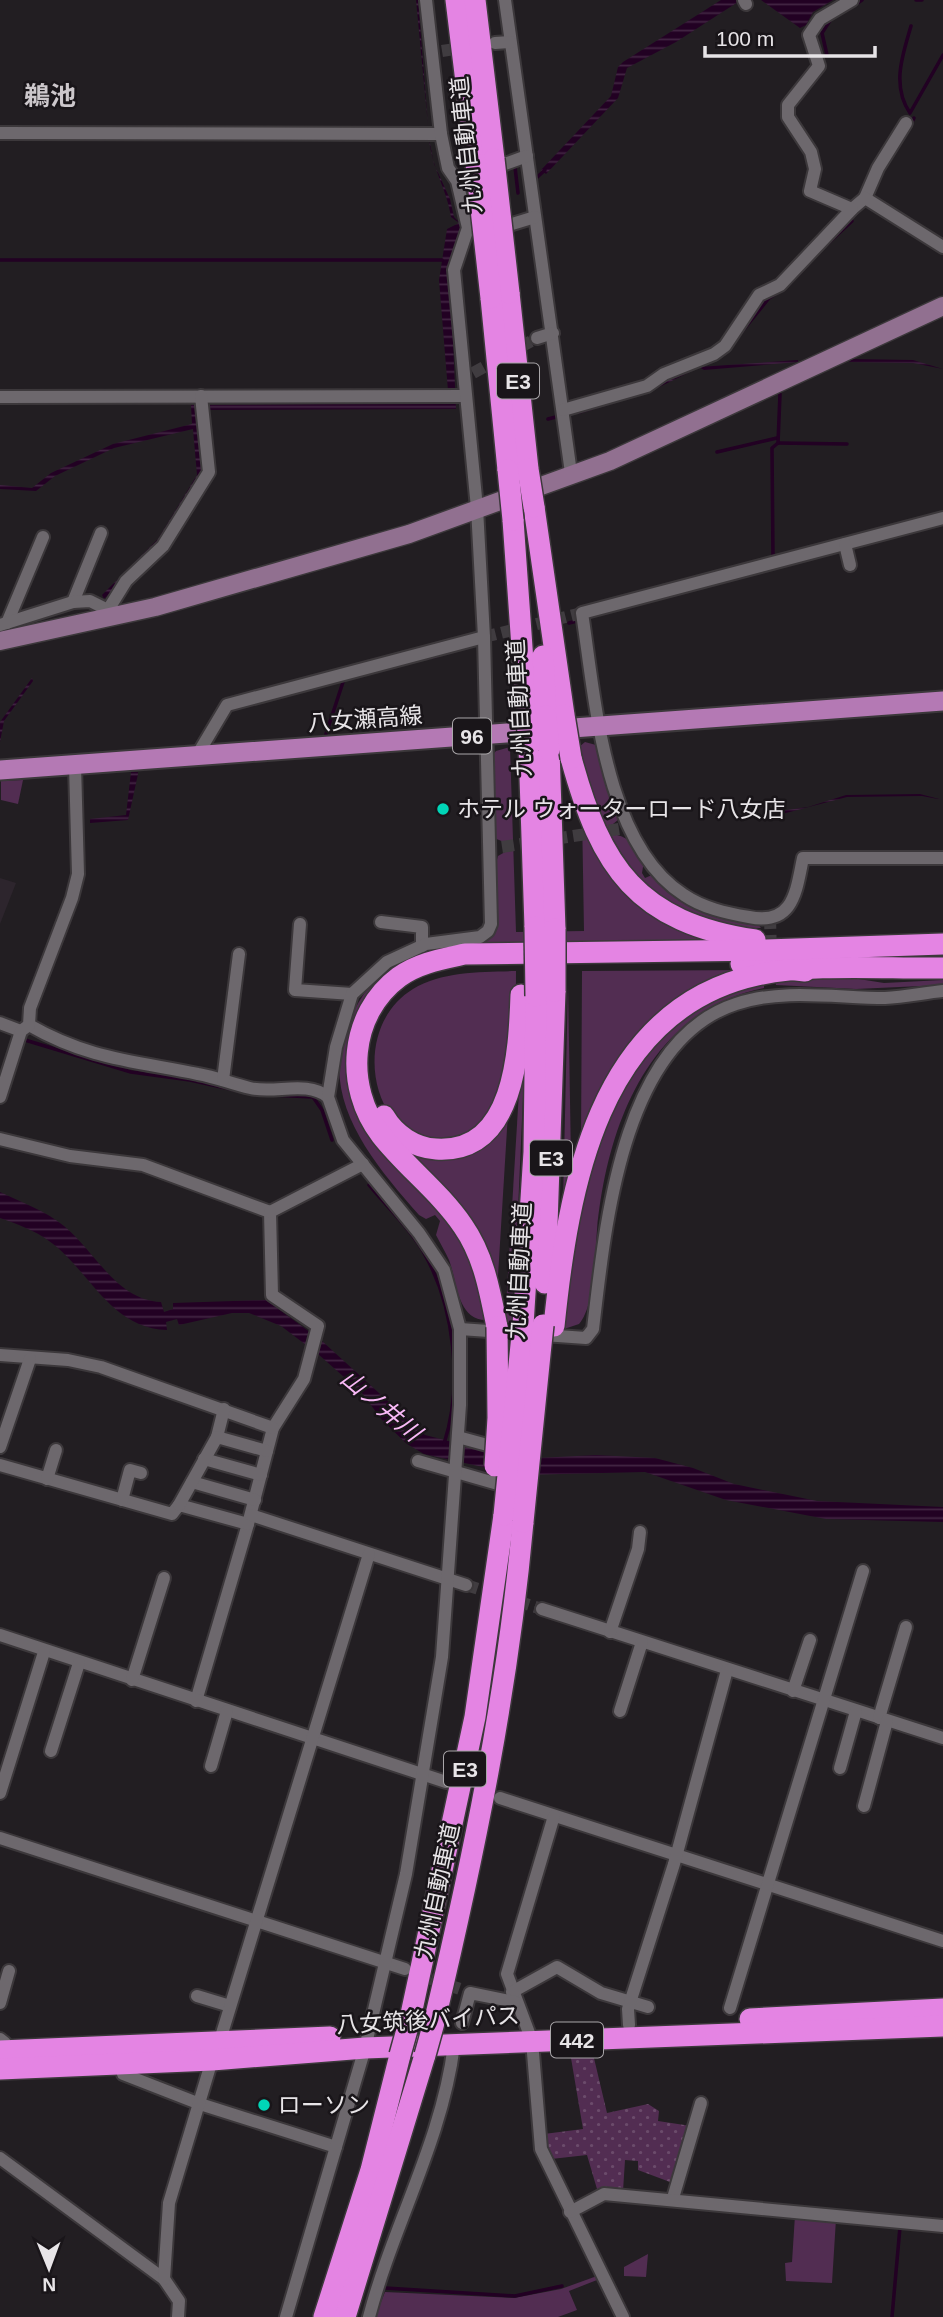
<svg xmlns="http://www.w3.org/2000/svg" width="943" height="2317" font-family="Helvetica,'Noto Sans JP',sans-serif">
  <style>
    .built { fill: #2d252d }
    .grass { fill: #522d52 }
    .garden { fill: url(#garden-dots) }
    .water { fill: url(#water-rules) }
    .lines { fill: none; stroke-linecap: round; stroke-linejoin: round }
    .stream { stroke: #220123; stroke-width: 3.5 }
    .street-tunnel { stroke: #403c40; stroke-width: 12; stroke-dasharray: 12 6; stroke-linecap: butt }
    .street-casing { stroke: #3c383b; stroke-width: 16 }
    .secondary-casing { stroke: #3c383b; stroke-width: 21 }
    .primary-casing { stroke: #3c383b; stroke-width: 23 }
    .highway-casing { stroke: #3c383b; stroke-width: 24 }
    .street { stroke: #6d686d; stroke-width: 12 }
    .secondary { stroke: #917090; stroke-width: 18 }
    .primary { stroke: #b479b4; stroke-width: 19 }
    .highway { stroke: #e484e3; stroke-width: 21 }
    .highway-bridge-casing { stroke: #3c383b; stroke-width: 24; stroke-linecap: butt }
    .highway-bridge { stroke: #e484e3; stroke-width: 21 }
    .poi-dot { fill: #00d5b7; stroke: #191519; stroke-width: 2.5 }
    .labels { text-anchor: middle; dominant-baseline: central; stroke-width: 5; stroke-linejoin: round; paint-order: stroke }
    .shield { fill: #191519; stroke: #a9a6a9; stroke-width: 2 }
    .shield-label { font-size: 21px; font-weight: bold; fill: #e7e4e7 }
    .street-label { font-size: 23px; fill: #e7e4e7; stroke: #191519 }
    .poi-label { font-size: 23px; fill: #e7e4e7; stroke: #191519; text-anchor: start }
    .water-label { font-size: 24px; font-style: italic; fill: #f9b9f7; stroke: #191519 }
    .quarter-label { font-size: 26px; font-weight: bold; fill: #ccc7cb; stroke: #191519 }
  </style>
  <defs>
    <pattern id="garden-dots" width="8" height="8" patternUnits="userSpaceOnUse" patternTransform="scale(1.75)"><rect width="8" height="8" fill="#522d52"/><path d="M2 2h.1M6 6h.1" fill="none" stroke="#6b4b6b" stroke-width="1.8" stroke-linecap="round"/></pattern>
    <pattern id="water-rules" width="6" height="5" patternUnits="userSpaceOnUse" patternTransform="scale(1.75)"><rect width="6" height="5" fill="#220123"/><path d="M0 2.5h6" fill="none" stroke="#422643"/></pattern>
  </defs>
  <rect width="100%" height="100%" fill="#221e22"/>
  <!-- built -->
  <path class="built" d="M0,878L16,883L0,924Z"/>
  <!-- grass -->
  <g class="grass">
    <path d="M585,742L596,745L619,819L613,824L617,835C631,838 637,850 644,861L642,873L645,878L652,875L676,895L757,923L761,928C647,929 604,843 579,747Z"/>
    <path d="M510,747L516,932L584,931L582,813L633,893L762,944L595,943L391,976L348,1071L419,1183L473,1256L486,1320C457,1320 457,1281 449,1260C445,1251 440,1243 436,1235L440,1221L435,1215L426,1219L419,1215C371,1160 314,1094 351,1017C361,996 373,978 394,966C424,948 458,944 491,937L496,929L495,867L498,856L505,852L504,842L494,838L491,757L496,751Z"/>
    <path d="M23,780L18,804L1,800V781Z"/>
    <path d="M754,970L652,1023L581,1144L582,971Z"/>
    <path d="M516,971C516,1007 515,1046 506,1082C502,1101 487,1123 470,1131C381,1177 338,1035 413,989C442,971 483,972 516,971Z"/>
    <path d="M846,977L884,983L943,980V985L856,989L776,985L775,980Z"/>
    <path d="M764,982V988C649,1011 607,1125 597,1230C595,1255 595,1306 579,1324L564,1329L576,1224L598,1133L643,1052L703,1003Z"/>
    <path d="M568,984L571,1158L570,1183L563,1202Z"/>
    <path d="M524,1074L513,1323H505L520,1075Z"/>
    <path d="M508,1113L498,1276L497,1278L404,1146C465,1169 465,1154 508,1113Z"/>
    <path d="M795,2215L836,2219L832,2283L786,2281L785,2263L792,2262Z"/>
    <path d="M648,2254L646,2277L624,2276V2267Z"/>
    <path d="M597,2276V2280L569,2291L577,2310L558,2317H375L385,2292L514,2298L561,2289Z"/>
  </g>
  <!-- garden -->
  <path class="garden" d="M593,2054L607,2113L648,2104L659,2111L658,2121L691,2126L670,2182L638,2170V2161L625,2160L623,2191L597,2189L587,2155L551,2159L544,2134L583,2129L571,2058Z"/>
  <!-- water -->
  <g class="water">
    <path d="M416,0H418L428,125Z"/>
    <path d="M721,0H741L676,42L627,68L618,98L546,174L541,170L611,96L618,67L623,62Z"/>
    <path d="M761,0H833L813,12L806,25L800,28Z"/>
    <path d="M429,139L434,164L450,199L454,217L465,228L450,276L456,409L197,410L202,476L161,542L104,599L102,595L158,539L197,475L193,429L114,448L55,476L36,491L0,489V485L32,488L51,473L113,444L192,424L191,405L449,403L439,280L447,229L459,223L451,217C447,190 432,168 429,139Z"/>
    <path d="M852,359L913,360L943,369L913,363L849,362Z"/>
    <path d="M798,360V362L704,370L699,367Z"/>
    <path d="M696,369L647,393L579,414V412Z"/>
    <path d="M32,678L33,681L4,721L0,742V722Z"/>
    <path d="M131,772H138V774L128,820L90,823V819L126,815Z"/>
    <path d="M920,794L943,800L922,796L847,797L763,819L773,812L808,807L846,795Z"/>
    <path d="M0,1192C21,1202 46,1211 64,1226C95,1251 116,1300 161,1302L164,1312L173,1309V1303L266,1300L322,1341L425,1435L519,1459L596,1455L655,1458L693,1468L734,1484L817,1501L943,1507V1522L826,1519L726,1500L645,1472L519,1475L424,1454L407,1444L382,1420L362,1393L318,1354L281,1326L249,1313H232L179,1325L177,1319L166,1322L167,1330C109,1328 90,1270 49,1241C34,1230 17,1224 0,1218Z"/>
  </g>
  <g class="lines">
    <!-- stream -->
    <g class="stream">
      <path d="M916,0H922"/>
      <path d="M847,10L862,0"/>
      <path d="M911,26C903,54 891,85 910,113L943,55"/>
      <path d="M827,55L822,33L831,19"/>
      <path d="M910,126L914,118"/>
      <path d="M515,167L518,193"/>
      <path d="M533,181L545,170"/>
      <path d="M825,246L852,221"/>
      <path d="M0,260H442"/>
      <path d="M789,284L817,254"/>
      <path d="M723,355L769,298L783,289"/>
      <path d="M548,419L556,417"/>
      <path d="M778,443L847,444"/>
      <path d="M717,452L777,438"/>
      <path d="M773,558L772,448L778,443L780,394"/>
      <path d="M569,623L577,621"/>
      <path d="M427,658L437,656"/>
      <path d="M326,734L344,679"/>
      <path d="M25,1040L131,1072L190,1080L257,1095"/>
      <path d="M272,1095L313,1097L322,1110L332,1140"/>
      <path d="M369,1185C387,1207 409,1227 423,1251C455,1306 463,1385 444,1444"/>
      <path d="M385,2288L515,2296L562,2286"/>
      <path d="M892,2317L900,2227"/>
    </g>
    <!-- street-tunnel -->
    <g class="street-tunnel">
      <path d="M442,51L467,47"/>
      <path d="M473,373L537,338"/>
      <path d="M484,637L582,613"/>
      <path d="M502,847L619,829"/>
      <path d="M770,917L772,993"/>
      <path d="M466,1585L542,1609"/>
      <path d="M414,1973L463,1990"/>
    </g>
    <defs>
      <g id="street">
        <path d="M505,0L571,473"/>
        <path d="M744,0L746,4"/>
        <path d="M495,43L510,42"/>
        <path d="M0,133L441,134"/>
        <path d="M491,169L527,156"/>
        <path d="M865,198L878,168L906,123"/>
        <path d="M852,209L865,198L943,247"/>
        <path d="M496,229L535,217"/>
        <path d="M537,338L553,333"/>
        <path d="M0,397L466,396"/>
        <path d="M563,410L647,386L664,374L714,354L725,346L759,295L780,285L852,209L810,191L815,169L811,152L788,117V105L819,66L809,35L820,19L852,0"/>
        <path d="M943,518L582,613C595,697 604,844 684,895C703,908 726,913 749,917C794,926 796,891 803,858H943"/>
        <path d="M845,544L850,565"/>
        <path d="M73,602L101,533"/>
        <path d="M111,616L108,610L126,581L163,546L209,472L201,396"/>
        <path d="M7,623L43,537"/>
        <path d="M0,625L73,602L90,601L108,610"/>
        <path d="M196,757L227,705L484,637"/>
        <path d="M381,922L422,927V946"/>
        <path d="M300,924L295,990L352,994"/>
        <path d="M0,1023L21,1031"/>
        <path d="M29,1025C88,1059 134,1061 198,1074C216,1077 232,1084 250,1088C275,1094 307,1080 328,1097"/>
        <path d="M223,1080L239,954"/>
        <path d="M0,1097L21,1031L29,1025L30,1008L72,898L78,874L75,765"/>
        <path d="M0,1139L70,1156L143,1165L270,1212L272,1295L318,1326L304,1379L273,1428L248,1524L196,1701"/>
        <path d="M270,1212L363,1164"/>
        <path d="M460,1329L586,1338L593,1329C605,1228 621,1041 736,1004C783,988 837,998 885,998C904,997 924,993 943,991"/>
        <path d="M0,1355L68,1360L101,1367L273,1428"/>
        <path d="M217,1437L224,1409"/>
        <path d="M458,1437L502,1449"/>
        <path d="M0,1447L30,1359"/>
        <path d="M204,1459L261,1475"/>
        <path d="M418,1461L512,1488"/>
        <path d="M0,1465L172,1514L179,1505L248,1524"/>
        <path d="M47,1479L56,1450"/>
        <path d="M192,1482L255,1500"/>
        <path d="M122,1500L130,1470L141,1473"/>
        <path d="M179,1505L217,1437L267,1451"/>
        <path d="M251,1515L466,1585"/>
        <path d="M542,1609L943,1738"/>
        <path d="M610,1632L638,1549L640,1532"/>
        <path d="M0,1635L446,1782"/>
        <path d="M132,1680L164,1578"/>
        <path d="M793,1691L810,1640"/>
        <path d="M620,1711L642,1642"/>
        <path d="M879,1718L906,1627"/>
        <path d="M51,1751L79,1663"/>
        <path d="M211,1766L227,1711"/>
        <path d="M840,1768L856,1711"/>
        <path d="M0,1793L44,1652"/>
        <path d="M500,1798L943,1941"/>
        <path d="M864,1806L887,1721"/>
        <path d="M554,1816L507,1974L532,2041L541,2149L623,2317"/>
        <path d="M0,1838L405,1969"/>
        <path d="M512,1992L557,1967L601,1993L648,2007"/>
        <path d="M197,1996L230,2006"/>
        <path d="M0,2003L9,1971"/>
        <path d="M730,2008L863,1571"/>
        <path d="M462,2023L470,1993L515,2002"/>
        <path d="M629,2025L628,2009L674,1864L727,1670"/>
        <path d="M0,2039L5,2043"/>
        <path d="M220,2040L369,1554"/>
        <path d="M121,2064L123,2074L200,2104L336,2147"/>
        <path d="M0,2158L164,2279L179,2301L178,2317"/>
        <path d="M673,2198L701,2103"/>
        <path d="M570,2212L604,2194L943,2226"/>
        <path d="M164,2279L169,2203L212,2060"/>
        <path d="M286,2317L365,2048L406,1874L442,1657L460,1405V1329L444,1270L419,1233L343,1140L328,1097L336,1047L352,994L387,962L426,944L480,937L488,931L491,924L484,637L477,508L454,270L468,228L457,181L448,168L441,134L426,0"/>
        <path d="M369,2317C393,2225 442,2141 454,2045"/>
      </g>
      <path id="secondary" d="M0,641L155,607L409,534L610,461L943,306"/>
      <path id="primary" d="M0,770L943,701"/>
      <g id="highway">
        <path d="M456,0L476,164"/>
        <path d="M475,0L494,159"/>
        <path d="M509,293L528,469"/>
        <path d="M491,298L508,470"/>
        <path d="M534,507L564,715"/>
        <path d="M513,520L527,718"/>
        <path d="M543,656L546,716"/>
        <path d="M529,747L535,927"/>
        <path d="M549,750L555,929"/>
        <path d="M571,758C601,868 637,922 755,940"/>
        <path d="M741,964L805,971"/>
        <path d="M384,1116C395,1135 415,1148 436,1149C515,1154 519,1051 521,995"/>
        <path d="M545,1283L555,991"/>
        <path d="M523,1325L534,1152L536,996"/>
        <path d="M554,1326C568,1190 597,1010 757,975C812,963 886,969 943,968"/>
        <path d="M497,1327C490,1292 484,1256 463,1226C440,1192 406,1167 381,1135C344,1087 349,1014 399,977C418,963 442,959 465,954L766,950L943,944"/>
        <path d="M410,2019L475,1717L504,1515"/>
        <path d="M435,2019C474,1855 508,1690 523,1522"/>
        <path d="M750,2019L943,2009"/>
        <path d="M0,2051L330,2037"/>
        <path d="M0,2069L212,2060L365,2048L943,2026"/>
        <path d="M324,2317L371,2170L400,2055"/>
        <path d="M345,2317L425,2055"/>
      </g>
    </defs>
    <!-- street casing -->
    <use href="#street" class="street-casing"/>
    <!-- secondary casing -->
    <use href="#secondary" class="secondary-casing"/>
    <!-- primary casing -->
    <use href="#primary" class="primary-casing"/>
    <!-- highway casing -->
    <use href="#highway" class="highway-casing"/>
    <!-- street -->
    <use href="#street" class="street"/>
    <!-- secondary -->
    <use href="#secondary" class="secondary"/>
    <!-- primary -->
    <use href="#primary" class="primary"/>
    <!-- highway -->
    <use href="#highway" class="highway"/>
    <defs>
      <g id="highway-bridge">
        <path d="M494,159L509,293"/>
        <path d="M476,164L491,298"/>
        <path d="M528,469L534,507"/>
        <path d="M508,470L513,520"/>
        <path d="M564,715L571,758"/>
        <path d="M546,716L549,750"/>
        <path d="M527,718L529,747"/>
        <path d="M535,927L536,996"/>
        <path d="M555,929V991"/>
        <path d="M495,1466L498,1418L497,1327"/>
        <path d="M504,1515L523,1325"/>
        <path d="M523,1522L543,1325"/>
        <path d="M400,2055L410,2019"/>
        <path d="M425,2055L435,2019"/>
      </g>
    </defs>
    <!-- highway-bridge casing -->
    <use href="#highway-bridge" class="highway-bridge-casing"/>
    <!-- highway-bridge -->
    <use href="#highway-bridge" class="highway-bridge"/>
  </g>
  <!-- markers -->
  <g class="poi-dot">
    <circle cx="443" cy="809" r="7"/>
    <circle cx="264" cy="2105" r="7"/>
  </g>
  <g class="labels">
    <!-- shield labels -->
    <g class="shield">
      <rect x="497" y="363.5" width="42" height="35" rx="5"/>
      <rect x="453" y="718.5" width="38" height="35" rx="5"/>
      <rect x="530" y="1140.5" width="42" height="35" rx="5"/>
      <rect x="444" y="1751.5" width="42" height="35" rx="5"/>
      <rect x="551" y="2022.5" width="52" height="35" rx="5"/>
    </g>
    <g class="shield-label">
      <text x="518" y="381">E3</text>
      <text x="472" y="736">96</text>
      <text x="551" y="1158">E3</text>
      <text x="465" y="1769">E3</text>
      <text x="577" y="2040">442</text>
    </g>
    <!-- street labels -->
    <g class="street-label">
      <text transform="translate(466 145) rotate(-96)">九州自動車道</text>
      <text transform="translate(519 708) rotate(-93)">九州自動車道</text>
      <text transform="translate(365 719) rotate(-4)">八女瀬高線</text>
      <text transform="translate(519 1271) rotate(-87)">九州自動車道</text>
      <text transform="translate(437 1891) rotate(-78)">九州自動車道</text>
      <text transform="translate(428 2020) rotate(-3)">八女筑後バイパス</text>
    </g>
    <!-- poi labels -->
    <g class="poi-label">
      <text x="457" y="809">ホテル ウォーターロード八女店</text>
      <text x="278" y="2105">ローソン</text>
    </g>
    <!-- water labels -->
    <g class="water-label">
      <text transform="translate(381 1405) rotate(40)">山ノ井川</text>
    </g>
    <!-- quarter labels -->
    <g class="quarter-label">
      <text x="50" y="96">鵜池</text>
    </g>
  </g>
  <!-- north arrow -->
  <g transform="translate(49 2268) rotate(179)" stroke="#191519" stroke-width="5" paint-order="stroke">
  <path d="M0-5L12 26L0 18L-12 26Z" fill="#e7e4e7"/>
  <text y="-10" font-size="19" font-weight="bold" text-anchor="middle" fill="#e7e4e7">N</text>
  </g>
  <!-- scale -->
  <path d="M705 46v10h170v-10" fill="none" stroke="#e7e4e7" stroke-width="3.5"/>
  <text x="716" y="46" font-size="21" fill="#e7e4e7" stroke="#191519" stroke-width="5" paint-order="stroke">100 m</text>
</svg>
